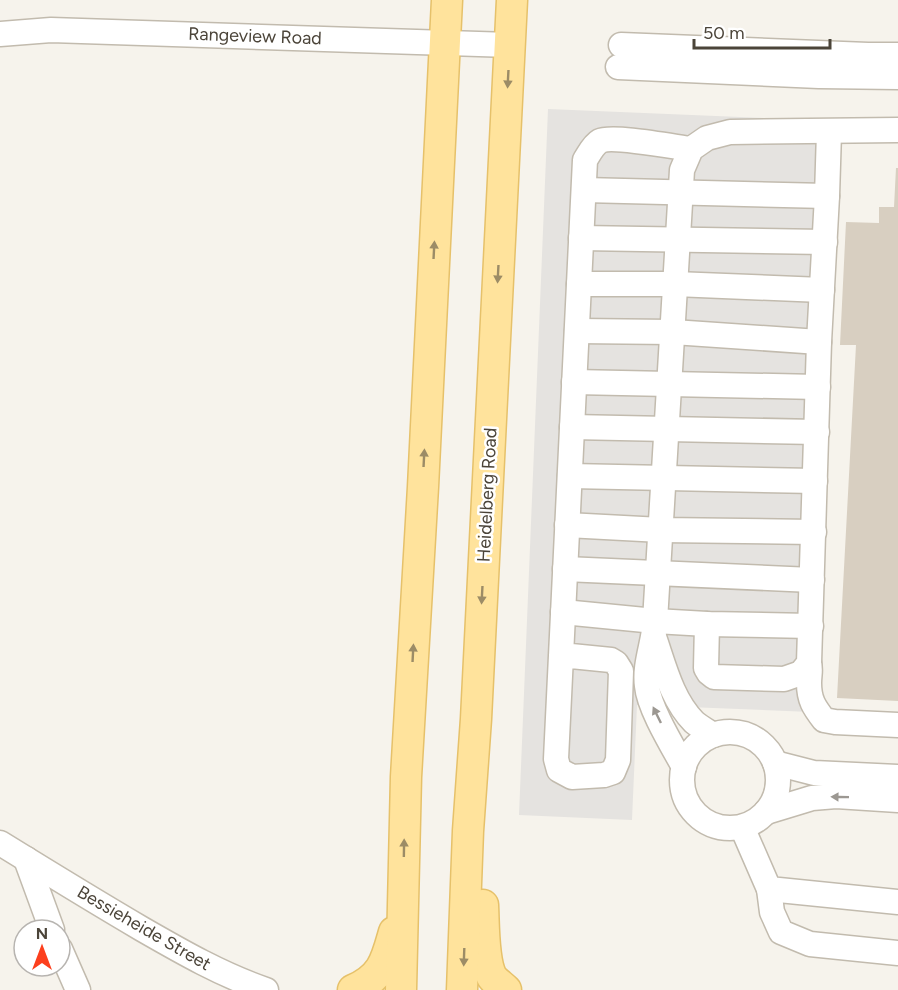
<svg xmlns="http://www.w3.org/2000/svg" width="898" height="990" font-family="Figtree,sans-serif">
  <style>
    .parking { fill: #e5e3e0 }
    .building { fill: #d8cfc1 }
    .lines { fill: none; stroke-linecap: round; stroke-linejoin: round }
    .minor-casing { stroke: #c2bbae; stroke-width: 27 }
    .major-casing { stroke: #e6c16a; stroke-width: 33 }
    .minor { stroke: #fff; stroke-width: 24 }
    .major { stroke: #ffe39c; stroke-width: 30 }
    .oneway { fill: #9c8c66 }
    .oneway2 { fill: #9c9892 }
    .labels { text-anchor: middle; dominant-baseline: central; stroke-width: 5; stroke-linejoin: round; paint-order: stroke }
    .street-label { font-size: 18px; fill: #4b4439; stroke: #fff }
  </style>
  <rect width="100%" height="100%" fill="#f6f3ec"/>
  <!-- parking -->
  <path class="parking" d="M548,109L835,121L811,712L637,705L632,820L519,815Z"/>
  <!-- building -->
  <path class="building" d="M896,168H898V701L837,698L856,345H840L846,222L879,223V207H894Z"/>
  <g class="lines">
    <defs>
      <g id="minor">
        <path d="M0,34L51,30L510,45"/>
        <path d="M621,45L868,55H898"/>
        <path d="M618,67L819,76L898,77"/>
        <path d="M584,190L827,196"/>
        <path d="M581,238L825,242"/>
        <path d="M579,284H675L822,290"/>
        <path d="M577,331L673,332L819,342"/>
        <path d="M574,382L818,387"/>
        <path d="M572,427L817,432"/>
        <path d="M570,476L815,481"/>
        <path d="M567,525L661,530L814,532"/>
        <path d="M565,569L812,580"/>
        <path d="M563,612L655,621L707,624L811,626"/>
        <path d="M707,624L706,668L709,673L714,677L784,679L801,673L809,663L819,342L827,196L829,132"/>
        <path d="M654,637C664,666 672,700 694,722C700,727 707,731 713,735"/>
        <path d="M561,655L611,660L616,663L621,671L618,760L613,772L604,775L572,777L559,770L556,759L585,160C589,154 593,145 600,141C612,135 675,147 691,149"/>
        <path d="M809,663C811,670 809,675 809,683C809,700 814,707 824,720L835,722L898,725"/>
        <circle cx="730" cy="780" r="48"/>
        <path d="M775,763L814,773L898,777"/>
        <path d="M684,767C673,747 649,708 647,686C644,664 654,643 655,621L682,170L691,149L707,138L730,132L898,130"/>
        <path d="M766,812L812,798L836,796L898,800"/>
        <path d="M742,827L769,889L898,902"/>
        <path d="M0,843C47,872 94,901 142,929C182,952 222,975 266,990"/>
        <path d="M26,859L52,930"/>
        <path d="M769,889L772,912L781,932L810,944L898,953"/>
        <path d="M60,949L78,990"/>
      </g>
      <g id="major">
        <path d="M483,905C484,923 483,961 492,977C496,982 502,986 506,990"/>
        <path d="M353,990C383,977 386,960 394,932"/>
        <path d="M401,990L406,777L423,487L447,0"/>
        <path d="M462,990L468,831L476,719L512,0"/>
      </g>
    </defs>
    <!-- minor casing -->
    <use href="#minor" class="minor-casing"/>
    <!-- major casing -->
    <use href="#major" class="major-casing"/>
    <!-- minor -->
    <use href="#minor" class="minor"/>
    <!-- major -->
    <use href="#major" class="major"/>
  </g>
  <!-- one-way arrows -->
  <defs><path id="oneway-solid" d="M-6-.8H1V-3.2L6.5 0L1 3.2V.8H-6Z" transform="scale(1.5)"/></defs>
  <g class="oneway">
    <use href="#oneway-solid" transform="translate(508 79) rotate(93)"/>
    <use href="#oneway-solid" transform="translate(434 250) rotate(-87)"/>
    <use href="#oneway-solid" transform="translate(498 274) rotate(93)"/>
    <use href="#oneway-solid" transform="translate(424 458) rotate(-87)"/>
    <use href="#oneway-solid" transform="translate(482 595) rotate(93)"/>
    <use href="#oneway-solid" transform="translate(413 653) rotate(-87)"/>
    <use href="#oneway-solid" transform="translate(404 848) rotate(-89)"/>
    <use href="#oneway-solid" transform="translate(464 957) rotate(92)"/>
  </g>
  <g class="oneway2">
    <use href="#oneway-solid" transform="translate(657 715) rotate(-116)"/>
    <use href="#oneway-solid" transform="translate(840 797) rotate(-179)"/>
  </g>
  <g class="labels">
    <!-- street labels -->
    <g class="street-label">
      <text transform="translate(255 36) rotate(2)">Rangeview Road</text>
      <text transform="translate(487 495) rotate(-87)">Heidelberg Road</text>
      <text transform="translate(144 928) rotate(30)">Bessieheide Street</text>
    </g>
  </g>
  <!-- north arrow -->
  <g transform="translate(42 948)"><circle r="28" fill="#ffffff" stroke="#b7b4b0" stroke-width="1.5"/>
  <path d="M0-4.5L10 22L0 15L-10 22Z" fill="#fc3f1d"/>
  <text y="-9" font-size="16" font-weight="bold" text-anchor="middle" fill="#4b4439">N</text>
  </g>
  <!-- scale -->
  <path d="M694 39v9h136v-9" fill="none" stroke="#4b4439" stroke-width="3"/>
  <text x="703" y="39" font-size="18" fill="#4b4439" stroke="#ffffff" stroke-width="4.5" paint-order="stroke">50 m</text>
</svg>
